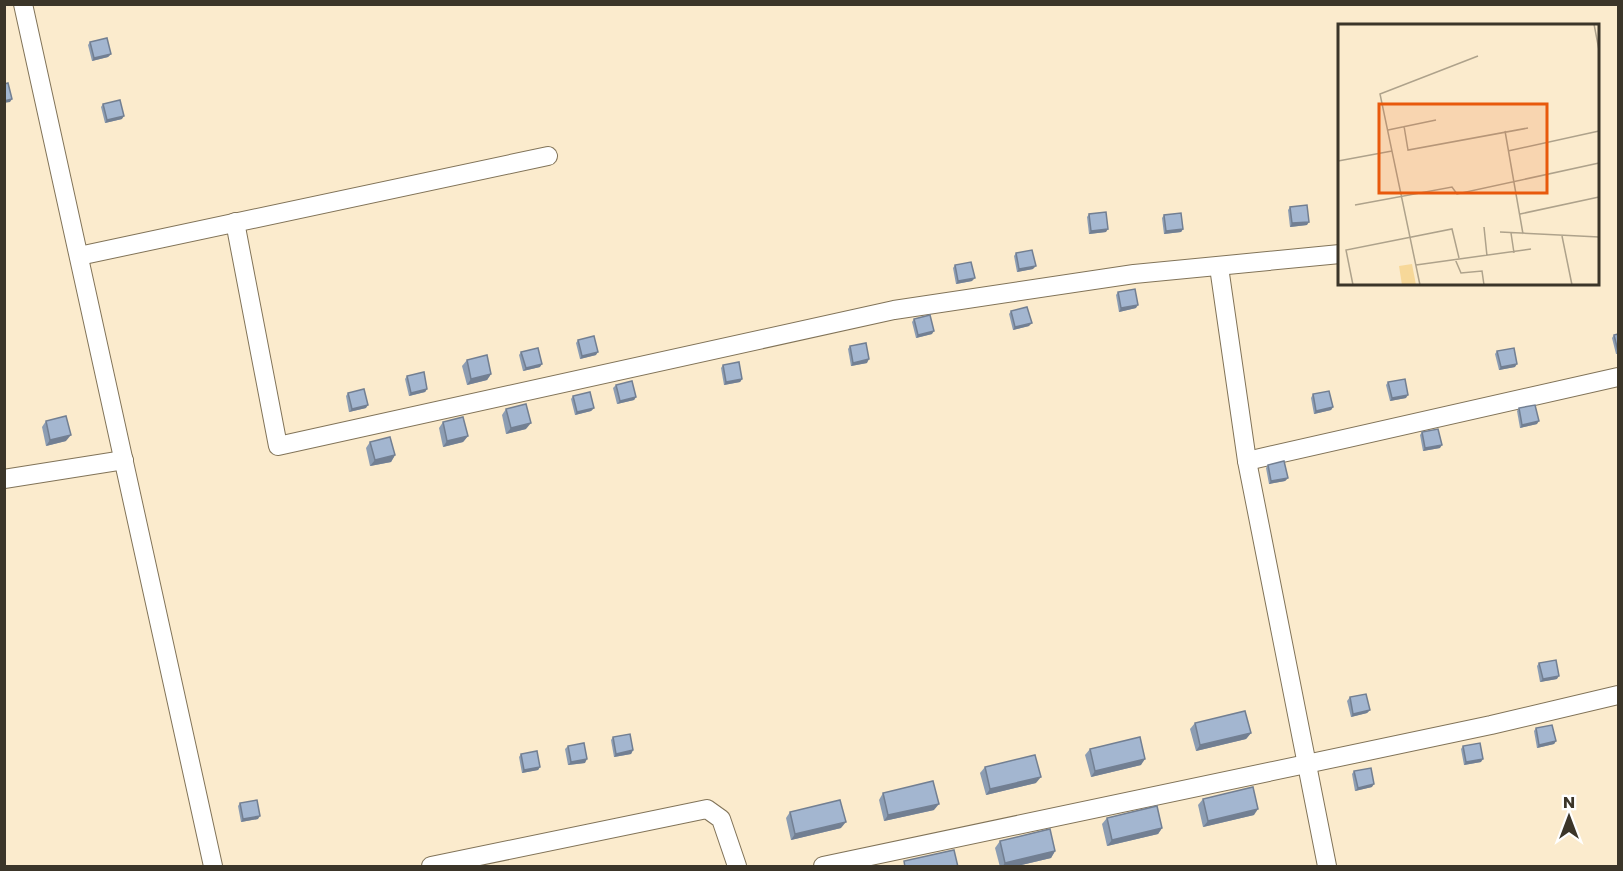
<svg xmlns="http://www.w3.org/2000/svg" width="1623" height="871" font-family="Poppins,sans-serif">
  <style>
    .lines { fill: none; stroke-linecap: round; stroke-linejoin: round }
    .street-casing { stroke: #817358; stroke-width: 20 }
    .street { stroke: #fff; stroke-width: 18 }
    .wall { fill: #8c9db3 }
    .shaded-wall { fill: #727f92 }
    .building { fill: #a3b6d0; stroke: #727f92; stroke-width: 1.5 }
    .inset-road { fill: none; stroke: #aea28b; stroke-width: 1.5 }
    .view { fill: #e8590c; fill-opacity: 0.15; stroke: #e8590c; stroke-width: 3 }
    .inset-edge { fill: none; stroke: #3b3529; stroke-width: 3 }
  </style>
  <rect width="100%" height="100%" fill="#fbebcd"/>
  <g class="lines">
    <defs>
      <g id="street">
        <path d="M23,4L213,866"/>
        <path d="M235,222L278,446L894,310L1134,274L1340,254"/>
        <path d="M79,256L548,156"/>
        <path d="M1219,267L1247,461L1327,866"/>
        <path d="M1247,461L1618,377"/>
        <path d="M4,479L124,460"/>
        <path d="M431,866L707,809L721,819L737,866"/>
        <path d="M823,866L1491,725L1618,695"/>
      </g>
    </defs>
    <!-- street casing -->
    <use href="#street" class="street-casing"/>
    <!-- street -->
    <use href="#street" class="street"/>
  </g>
  <!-- wall -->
  <g class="wall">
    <path d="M90,42L111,54L108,57L92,61L88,45Z"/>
    <path d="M103,104L122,119L105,123L101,107Z"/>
    <path d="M1290,207L1307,225L1290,227L1288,210Z"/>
    <path d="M1089,214L1106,232L1089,234L1087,217Z"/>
    <path d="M1164,215L1183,229L1181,232L1164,234L1162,218Z"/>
    <path d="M1016,253L1033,269L1017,272L1014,256Z"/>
    <path d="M955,265L972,281L956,284L953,268Z"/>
    <path d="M1118,292L1136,308L1119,312L1116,295Z"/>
    <path d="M1011,311L1029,326L1013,330L1009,314Z"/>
    <path d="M914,319L932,334L916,338L912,322Z"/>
    <path d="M1618,334V354H1616L1612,338L1614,335Z"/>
    <path d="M578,340L596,355L580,359L576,343Z"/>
    <path d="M850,346L867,363L851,366L848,349Z"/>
    <path d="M1497,351L1515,367L1499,370L1495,354Z"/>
    <path d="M521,352L540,367L523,371L519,355Z"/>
    <path d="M467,360L491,374L487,380L467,385L462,366Z"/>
    <path d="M723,365L742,379L740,382L724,385L721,368Z"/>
    <path d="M407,376L427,389L425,392L409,396L405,379Z"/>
    <path d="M1388,382L1406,398L1390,401L1386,385Z"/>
    <path d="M616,385L636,397L634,400L617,404L613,388Z"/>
    <path d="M348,393L366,408L349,412L346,396Z"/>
    <path d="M1313,394L1333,407L1331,410L1314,414L1311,398Z"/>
    <path d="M573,396L594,408L591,411L575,415L571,399Z"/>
    <path d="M1519,408L1537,424L1520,428L1517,411Z"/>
    <path d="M506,409L526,429L506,434L502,415Z"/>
    <path d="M46,421L66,441L46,446L42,427Z"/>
    <path d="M443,422L468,436L463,442L443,447L439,428Z"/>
    <path d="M1422,432L1440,448L1423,451L1420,435Z"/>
    <path d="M370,442L395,455L391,462L370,466L366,448Z"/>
    <path d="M1268,465L1288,478L1285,481L1269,484L1266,468Z"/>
    <path d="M1539,663L1557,679L1540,682L1537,666Z"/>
    <path d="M1350,697L1370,710L1367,713L1351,717L1347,701Z"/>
    <path d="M1195,723L1251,733L1246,739L1196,751L1190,729Z"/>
    <path d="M1536,728L1556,741L1554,744L1537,748L1534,731Z"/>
    <path d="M613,737L633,750L631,754L614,757L611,740Z"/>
    <path d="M568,746L585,763L568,765L565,749Z"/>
    <path d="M1463,746L1481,762L1464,765L1461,749Z"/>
    <path d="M1090,749L1141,765L1091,777L1085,755Z"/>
    <path d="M521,754L540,767L538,770L522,773L519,757Z"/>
    <path d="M985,767L1036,783L986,795L980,773Z"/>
    <path d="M1354,771L1372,787L1355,791L1352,774Z"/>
    <path d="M883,793L934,810L884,821L879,800Z"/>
    <path d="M1203,799L1254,815L1203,827L1198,805Z"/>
    <path d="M240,803L258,819L241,822L238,806Z"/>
    <path d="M790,812L841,828L791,840L786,818Z"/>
    <path d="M1107,818L1162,828L1158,834L1107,846L1102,824Z"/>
    <path d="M1000,841L1055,851L1051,858L1013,867H1000L995,848Z"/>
  </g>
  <!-- shaded-wall -->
  <g class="shaded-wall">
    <path d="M111,54L108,57L92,61L94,58Z"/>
    <path d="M12,99L10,102L4,103V101Z"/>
    <path d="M124,116L122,119L105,123L107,120Z"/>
    <path d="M1309,222L1307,225L1290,227L1292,223Z"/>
    <path d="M1108,229L1106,232L1089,234L1091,231Z"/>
    <path d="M1183,229L1181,232L1164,234L1166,231Z"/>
    <path d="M1036,266L1033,269L1017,272L1019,269Z"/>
    <path d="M975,278L972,281L956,284L958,281Z"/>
    <path d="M1138,305L1136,308L1119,312L1121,308Z"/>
    <path d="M1032,323L1029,326L1013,330L1015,327Z"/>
    <path d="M934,331L932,334L916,338L918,335Z"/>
    <path d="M598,352L596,355L580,359L582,356Z"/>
    <path d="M869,359L867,363L851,366L853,363Z"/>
    <path d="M542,364L540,367L523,371L526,368Z"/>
    <path d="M1517,364L1515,367L1499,370L1501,367Z"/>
    <path d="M491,374L487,380L467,385L471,379Z"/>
    <path d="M742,379L740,382L724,385L726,382Z"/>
    <path d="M427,389L425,392L409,396L411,393Z"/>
    <path d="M1408,395L1406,398L1390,401L1392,398Z"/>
    <path d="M636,397L634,400L617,404L620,401Z"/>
    <path d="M368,405L366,408L349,412L352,409Z"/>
    <path d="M1333,407L1331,410L1314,414L1316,411Z"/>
    <path d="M594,408L591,411L575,415L577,412Z"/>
    <path d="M1539,421L1537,424L1520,428L1522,425Z"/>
    <path d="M531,423L526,429L506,434L511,428Z"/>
    <path d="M71,435L66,441L46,446L50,440Z"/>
    <path d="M468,436L463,442L443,447L447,441Z"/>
    <path d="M1442,445L1440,448L1423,451L1425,448Z"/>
    <path d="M395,455L391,462L370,466L375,460Z"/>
    <path d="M1288,478L1285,481L1269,484L1271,481Z"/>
    <path d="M1559,676L1557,679L1540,682L1543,679Z"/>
    <path d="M1370,710L1367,713L1351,717L1353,714Z"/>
    <path d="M1251,733L1246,739L1196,751L1200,745Z"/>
    <path d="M1556,741L1554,744L1537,748L1539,745Z"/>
    <path d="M633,750L631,754L614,757L616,754Z"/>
    <path d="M587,759L585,763L568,765L571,762Z"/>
    <path d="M1145,759L1141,765L1091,777L1095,771Z"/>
    <path d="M1483,759L1481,762L1464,765L1466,762Z"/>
    <path d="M540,767L538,770L522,773L524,770Z"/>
    <path d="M1041,777L1036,783L986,795L990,789Z"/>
    <path d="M1374,784L1372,787L1355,791L1358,788Z"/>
    <path d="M939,804L934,810L884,821L888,815Z"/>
    <path d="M1258,809L1254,815L1203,827L1208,821Z"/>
    <path d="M260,816L258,819L241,822L243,819Z"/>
    <path d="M846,822L841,828L791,840L795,834Z"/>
    <path d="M1162,828L1158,834L1107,846L1112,840Z"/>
    <path d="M1055,851L1051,858L1013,867H1002L1005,863Z"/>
  </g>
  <!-- building -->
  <g class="building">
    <path d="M107,38L111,54L94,58L90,42Z"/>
    <path d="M8,83L12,99L4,101V84Z"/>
    <path d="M120,100L124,116L107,120L103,104Z"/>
    <path d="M1307,205L1309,222L1292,223L1290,207Z"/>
    <path d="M1106,212L1108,229L1091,231L1089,214Z"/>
    <path d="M1181,213L1183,229L1166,231L1164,215Z"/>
    <path d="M1032,250L1036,266L1019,269L1016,253Z"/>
    <path d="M971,262L975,278L958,281L955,265Z"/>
    <path d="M1135,289L1138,305L1121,308L1118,292Z"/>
    <path d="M1027,307L1032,323L1015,327L1011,311Z"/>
    <path d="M930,315L934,331L918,335L914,319Z"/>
    <path d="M1618,334V351L1614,335Z"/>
    <path d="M594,336L598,352L582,356L578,340Z"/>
    <path d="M866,343L869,359L853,363L850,346Z"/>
    <path d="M538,348L542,364L526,368L521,352Z"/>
    <path d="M1514,348L1517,364L1501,367L1497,351Z"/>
    <path d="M487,355L491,374L471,379L467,360Z"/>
    <path d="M739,362L742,379L726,382L723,365Z"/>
    <path d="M424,372L427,389L411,393L407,376Z"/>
    <path d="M1405,379L1408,395L1392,398L1388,382Z"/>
    <path d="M632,381L636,397L620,401L616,385Z"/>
    <path d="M364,389L368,405L352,409L348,393Z"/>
    <path d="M1329,391L1333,407L1316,411L1313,394Z"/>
    <path d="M590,392L594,408L577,412L573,396Z"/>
    <path d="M526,404L531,423L511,428L506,409Z"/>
    <path d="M1535,405L1539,421L1522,425L1519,408Z"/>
    <path d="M66,416L71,435L50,440L46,421Z"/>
    <path d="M463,417L468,436L447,441L443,422Z"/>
    <path d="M1438,429L1442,445L1425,448L1422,432Z"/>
    <path d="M390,437L395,455L375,460L370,442Z"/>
    <path d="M1284,461L1288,478L1271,481L1268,465Z"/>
    <path d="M1556,660L1559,676L1543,679L1539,663Z"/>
    <path d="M1366,694L1370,710L1353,714L1350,697Z"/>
    <path d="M1245,711L1251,733L1200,745L1195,723Z"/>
    <path d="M1552,725L1556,741L1539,745L1536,728Z"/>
    <path d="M630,734L633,750L616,754L613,737Z"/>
    <path d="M1140,737L1145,759L1095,771L1090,749Z"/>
    <path d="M584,743L587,759L571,762L568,746Z"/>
    <path d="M1480,743L1483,759L1466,762L1463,746Z"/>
    <path d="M537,751L540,767L524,770L521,754Z"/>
    <path d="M1035,755L1041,777L990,789L985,767Z"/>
    <path d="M1371,768L1374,784L1358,788L1354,771Z"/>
    <path d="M933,781L939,804L888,815L883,793Z"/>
    <path d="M1253,787L1258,809L1208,821L1203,799Z"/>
    <path d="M257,800L260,816L243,819L240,803Z"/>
    <path d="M840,800L846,822L795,834L790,812Z"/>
    <path d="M1157,806L1162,828L1112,840L1107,818Z"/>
    <path d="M1050,829L1055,851L1005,863L1000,841Z"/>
    <path d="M954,850L958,867H905L904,861Z"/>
  </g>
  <!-- overview -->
  <g transform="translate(1338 24)">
    <rect width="261" height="261" fill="#fbebcd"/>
    <path d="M74,240L78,261H64L61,242Z" fill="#f7d899"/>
    <path class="inset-road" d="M256,0L261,26M66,102L70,126L190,104M50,106L98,96M167,107L185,210M170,127L261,107M0,137L54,127M17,181L114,163L119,170L261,139M182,190L261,173M146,203L149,232M162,208L261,213M173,209L176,229M224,212L234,261M117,235L123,249L144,247L146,261M78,241L193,225M15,261L8,226L114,205L121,234M82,261L42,70L140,32"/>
    <path class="view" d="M41,80H209V169H41Z"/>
    <rect width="261" height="261" class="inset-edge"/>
  </g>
  <!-- border -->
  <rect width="1623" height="871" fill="none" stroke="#3b3529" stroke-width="12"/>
  <!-- north arrow -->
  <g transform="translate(1569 817)" stroke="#ffffff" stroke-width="4.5" paint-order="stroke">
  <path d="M0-4.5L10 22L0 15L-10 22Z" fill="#3b3529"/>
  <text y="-9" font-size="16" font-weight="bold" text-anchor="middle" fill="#3b3529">N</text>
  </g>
</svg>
